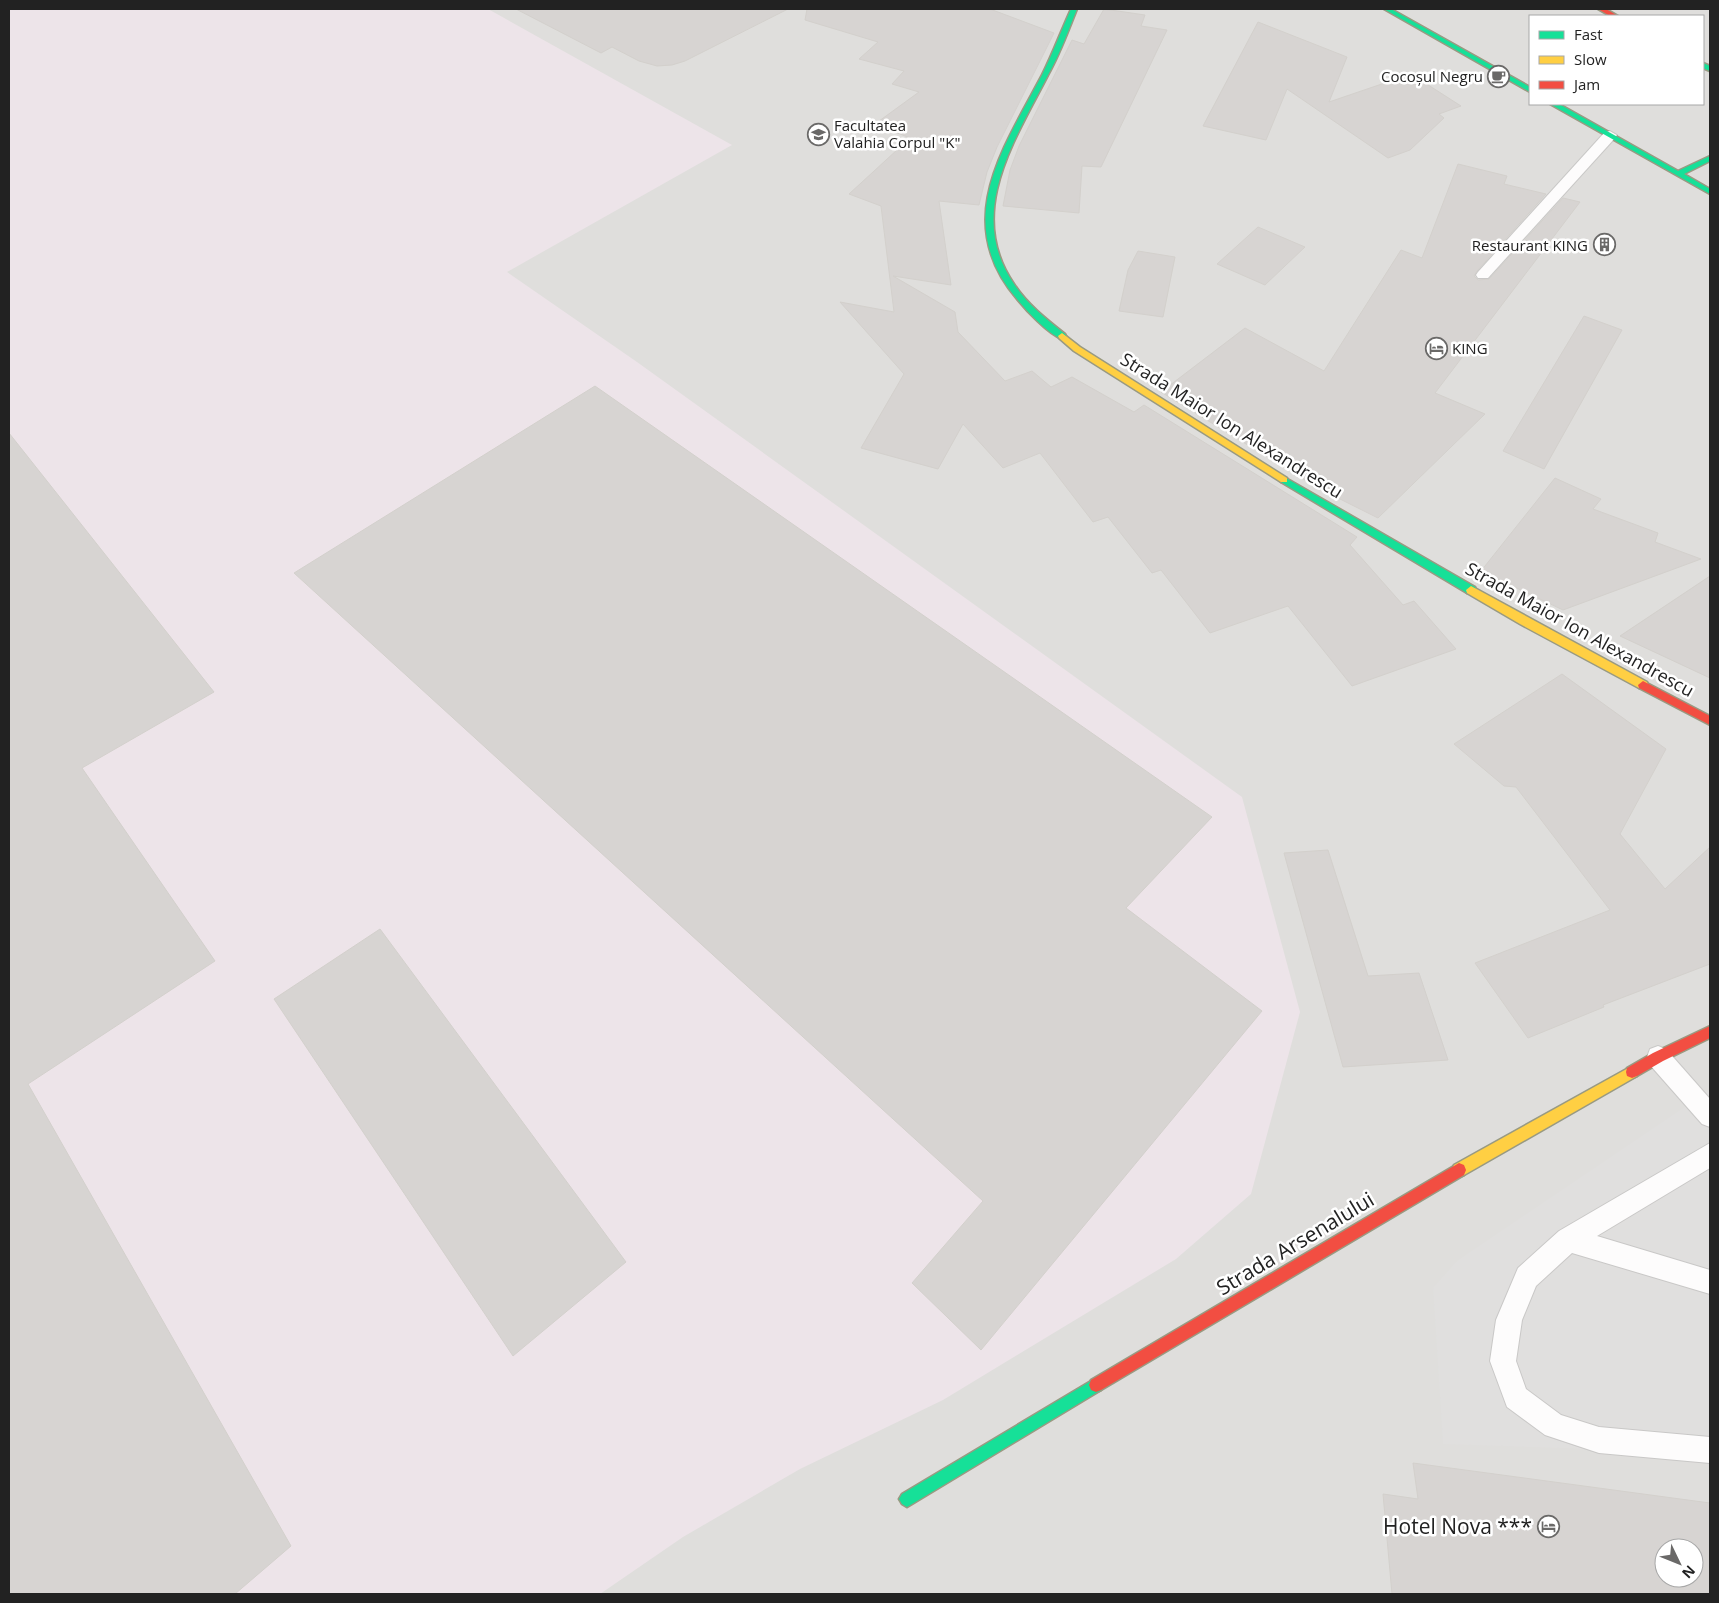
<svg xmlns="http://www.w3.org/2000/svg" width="1719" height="1603" font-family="'Open Sans',sans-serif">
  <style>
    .residential { fill: #dfdedc; fill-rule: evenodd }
    .industrial { fill: #ede4e9 }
    .parking { fill: #e0dfde }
    .building { fill: #d7d4d2; stroke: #d3d0cc; fill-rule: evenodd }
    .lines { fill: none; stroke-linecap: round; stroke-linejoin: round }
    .lane-casing { stroke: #c9c8c7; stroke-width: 2 }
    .fast-casing { stroke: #999a82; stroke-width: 3 }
    .slow-casing { stroke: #999a82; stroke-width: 3 }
    .jam-casing { stroke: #999a82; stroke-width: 3 }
    .lane { fill: #fdfcfc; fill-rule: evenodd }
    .fast { fill: #16e098; fill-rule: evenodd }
    .slow { fill: #ffcf43; fill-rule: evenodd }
    .jam { fill: #f24e42; fill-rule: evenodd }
    .labels { text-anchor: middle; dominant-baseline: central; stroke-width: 5; stroke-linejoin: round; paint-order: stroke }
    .far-poi-label { font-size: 15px; fill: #222; stroke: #fff; text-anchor: end }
    .street-label { font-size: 18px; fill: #222; stroke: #fff }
    .near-street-label { font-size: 21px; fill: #222; stroke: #fff }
    .near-poi-label { font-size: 21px; fill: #222; stroke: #fff; text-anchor: end }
  </style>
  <rect width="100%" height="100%" fill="#f0eeeb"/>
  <!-- residential -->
  <path class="residential" d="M9,9H1710V1594H9ZM1530,16H1703V104H1530ZM1664,1548H1694V1578H1664Z"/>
  <!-- industrial -->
  <path class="industrial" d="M9,9H488L732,145L507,272L637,362L1242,797L1300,1012L1251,1194L1176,1259L943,1400L800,1469L683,1537L600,1594H9Z"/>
  <!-- parking -->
  <path class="parking" d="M1710,1090V1453L1443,1444L1433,1288L1457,1261Z"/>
  <!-- building -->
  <g class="building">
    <path d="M516,9H788L685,61L672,65L657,66L639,61L612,47L601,53Z"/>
    <path d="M807,9H990L1054,33L997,147L987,172L979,205L939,201L951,285L893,276L955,312L958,332L1005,381L1032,371L1051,387L1072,377L1134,412L1144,405L1357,537L1350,545L1403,605L1414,601L1456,649L1352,686L1288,606L1210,633L1161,570L1152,573L1108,517L1093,522L1040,453L1003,468L963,424L938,469L861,448L904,374L840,302L894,312L881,206L849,194L910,138L875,124L919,92L892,84L904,71L859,59L878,42L805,20Z"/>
    <path d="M1104,9L1145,15L1141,26L1167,30L1101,167L1082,166L1079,213L1003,206L1010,170L1019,146L1072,40L1084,44Z"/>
    <path d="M1258,22L1347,57L1329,102L1411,74L1461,106L1439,114L1444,118L1410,150L1388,158L1287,89L1266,140L1203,126Z"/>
    <path d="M1458,164L1507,176L1504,184L1546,194L1477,271L1474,276L1478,280L1489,279L1563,198L1580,202L1435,393L1485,414L1378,518L1318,488L1161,392L1245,328L1324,371L1401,250L1422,258Z"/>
    <path d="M1258,227L1305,247L1265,285L1217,264Z"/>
    <path d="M1138,251L1175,257L1163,317L1119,311L1128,270Z"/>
    <path d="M1584,316L1622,330L1544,469L1503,451Z"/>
    <path d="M595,386L1212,817L1126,908L1262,1011L981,1350L912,1283L983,1201L294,573Z"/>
    <path d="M9,433L214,692L82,768L215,961L28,1084L291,1546L235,1594H9Z"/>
    <path d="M1555,478L1601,499L1593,509L1658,533L1655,542L1701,559L1563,610L1481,571Z"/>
    <path d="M1710,576V678L1620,636Z"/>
    <path d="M1562,674L1666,749L1620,834L1665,889L1710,847V964L1603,1005L1604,1007L1528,1038L1475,963L1610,910L1516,787L1504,786L1454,744Z"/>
    <path d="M1328,850L1368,976L1419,973L1448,1060L1343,1067L1284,853Z"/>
    <path d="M380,929L626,1262L513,1356L274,999Z"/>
    <path d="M1413,1463L1710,1503V1594H1392L1383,1494L1418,1499ZM1664,1548H1694V1578H1664Z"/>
  </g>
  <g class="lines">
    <defs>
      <g id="lane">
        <path d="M1610,131L1617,135L1615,138L1488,278H1478L1476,275L1478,272L1605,132Z"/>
        <path d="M1658,1046L1666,1049L1710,1099V1127L1702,1124L1650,1065L1647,1057L1650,1049Z"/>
        <path d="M1710,1143V1168L1597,1236L1710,1270V1294L1572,1253L1536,1286L1522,1320L1516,1361L1526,1389L1561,1415L1599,1427L1710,1437V1463L1599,1453L1545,1435L1507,1407L1490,1361L1496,1320L1518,1268L1559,1231Z"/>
      </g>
      <g id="fast">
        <path d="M1071,9H1077C1068,31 1060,54 1048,75C1015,140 965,213 1014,284C1027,304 1046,319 1065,334L1066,336L1062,339C1048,334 1026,310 1017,299C951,222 1003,149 1042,75C1053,53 1061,31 1071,9Z"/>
        <path d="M1384,9H1391L1530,87V92Z"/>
        <path d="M1703,63L1710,66V71L1703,68Z"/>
        <path d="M1550,104H1559L1678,171L1710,156V161L1684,174L1710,189V194Z"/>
        <path d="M1284,477L1475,587L1476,590L1475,593H1467L1281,482V478Z"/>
        <path d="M1096,1378L1101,1380L1103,1385L1101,1390L912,1504L907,1507L902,1504L899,1499L902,1494Z"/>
      </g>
      <g id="slow">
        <path d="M1062,333L1080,347L1287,478V482H1281L1074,351L1059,338L1058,336Z"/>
        <path d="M1471,586L1647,682L1648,685L1647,688H1639L1520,624L1467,593L1466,590Z"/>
        <path d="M1632,1066L1637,1068L1638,1072L1637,1076L1464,1175L1459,1177L1454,1175L1452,1170L1454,1165Z"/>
      </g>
      <g id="jam">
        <path d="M1598,9H1606L1618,16H1610Z"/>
        <path d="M1643,681L1710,716V725L1639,688L1638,685Z"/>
        <path d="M1710,1026V1038L1663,1061L1637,1076L1632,1078L1627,1076L1626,1072L1627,1068L1653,1053Z"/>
        <path d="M1459,1163L1464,1165L1466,1170L1464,1175L1101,1390L1096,1392L1091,1390L1089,1385L1091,1380Z"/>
      </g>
    </defs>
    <!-- lane casing -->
    <use href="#lane" class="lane-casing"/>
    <!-- fast casing -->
    <use href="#fast" class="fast-casing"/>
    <!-- slow casing -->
    <use href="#slow" class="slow-casing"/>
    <!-- jam casing -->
    <use href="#jam" class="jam-casing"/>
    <!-- lane -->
    <use href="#lane" class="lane"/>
    <!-- fast -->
    <use href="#fast" class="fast"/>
    <!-- slow -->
    <use href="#slow" class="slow"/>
    <!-- jam -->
    <use href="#jam" class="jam"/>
  </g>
  <!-- icons -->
  <defs>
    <symbol id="cafe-ring" viewBox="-11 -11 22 22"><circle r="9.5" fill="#fff" stroke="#6a6968" stroke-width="1.5"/><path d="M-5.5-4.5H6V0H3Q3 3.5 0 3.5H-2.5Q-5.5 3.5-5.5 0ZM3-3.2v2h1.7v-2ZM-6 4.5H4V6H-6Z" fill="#6a6968"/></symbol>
    <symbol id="school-ring" viewBox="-11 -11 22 22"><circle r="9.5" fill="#fff" stroke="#6a6968" stroke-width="1.5"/><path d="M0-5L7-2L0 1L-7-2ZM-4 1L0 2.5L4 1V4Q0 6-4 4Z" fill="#6a6968"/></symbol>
    <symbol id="building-ring" viewBox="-11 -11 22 22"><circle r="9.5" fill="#fff" stroke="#6a6968" stroke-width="1.5"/><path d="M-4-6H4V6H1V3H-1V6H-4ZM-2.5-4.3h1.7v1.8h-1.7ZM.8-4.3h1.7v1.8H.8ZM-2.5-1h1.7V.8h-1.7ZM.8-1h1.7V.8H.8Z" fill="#6a6968"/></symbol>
    <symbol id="hotel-ring" viewBox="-11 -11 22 22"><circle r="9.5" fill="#fff" stroke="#6a6968" stroke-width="1.5"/><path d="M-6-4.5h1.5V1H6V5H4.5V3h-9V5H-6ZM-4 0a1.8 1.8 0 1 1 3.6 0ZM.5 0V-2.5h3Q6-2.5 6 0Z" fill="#6a6968"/></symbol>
  </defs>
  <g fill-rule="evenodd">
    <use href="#cafe-ring" x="1486" y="64" width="25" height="25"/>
    <use href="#school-ring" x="806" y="122" width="25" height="25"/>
    <use href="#building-ring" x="1592" y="232" width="25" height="25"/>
    <use href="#hotel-ring" x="1424" y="336" width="25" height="25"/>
    <use href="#hotel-ring" x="1536" y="1514" width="25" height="25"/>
  </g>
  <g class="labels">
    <!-- far-poi labels -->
    <g class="far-poi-label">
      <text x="1483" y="76">Cocoșul Negru</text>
      <text x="834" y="125" text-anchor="start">Facultatea<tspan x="834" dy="17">Valahia Corpul "K"</tspan></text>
      <text x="1588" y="245">Restaurant KING</text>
      <text x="1452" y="348" text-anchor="start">KING</text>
    </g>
    <!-- street labels -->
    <g class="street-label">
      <text transform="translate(1232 425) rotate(32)">Strada Maior Ion Alexandrescu</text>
      <text transform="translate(1580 629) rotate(29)">Strada Maior Ion Alexandrescu</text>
    </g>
    <!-- near-street labels -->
    <g class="near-street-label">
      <text transform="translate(1295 1243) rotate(-31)">Strada Arsenalului</text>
    </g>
    <!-- near-poi labels -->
    <g class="near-poi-label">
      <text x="1532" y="1526">Hotel Nova ***</text>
    </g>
  </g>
  <!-- border -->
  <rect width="1719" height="1603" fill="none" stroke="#222222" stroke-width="20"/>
  <!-- legend -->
  <rect x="1529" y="15" width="175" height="90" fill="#ffffff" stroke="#a7a7a7"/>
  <rect x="1539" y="31" width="25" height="8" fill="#16e098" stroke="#a7a7a7"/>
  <text x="1574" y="40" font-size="15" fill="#222222">Fast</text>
  <rect x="1539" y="56" width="25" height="8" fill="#ffcf43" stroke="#a7a7a7"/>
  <text x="1574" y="65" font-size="15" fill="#222222">Slow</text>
  <rect x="1539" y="81" width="25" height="8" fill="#f24e42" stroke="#a7a7a7"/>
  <text x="1574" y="90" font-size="15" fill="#222222">Jam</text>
  <!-- north arrow -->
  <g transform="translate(1679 1563) rotate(133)"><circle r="24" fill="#ffffff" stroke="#a7a7a7"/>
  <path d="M0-4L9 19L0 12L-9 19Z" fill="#6a6968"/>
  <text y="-8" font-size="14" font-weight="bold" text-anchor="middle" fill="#222222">N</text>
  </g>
</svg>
